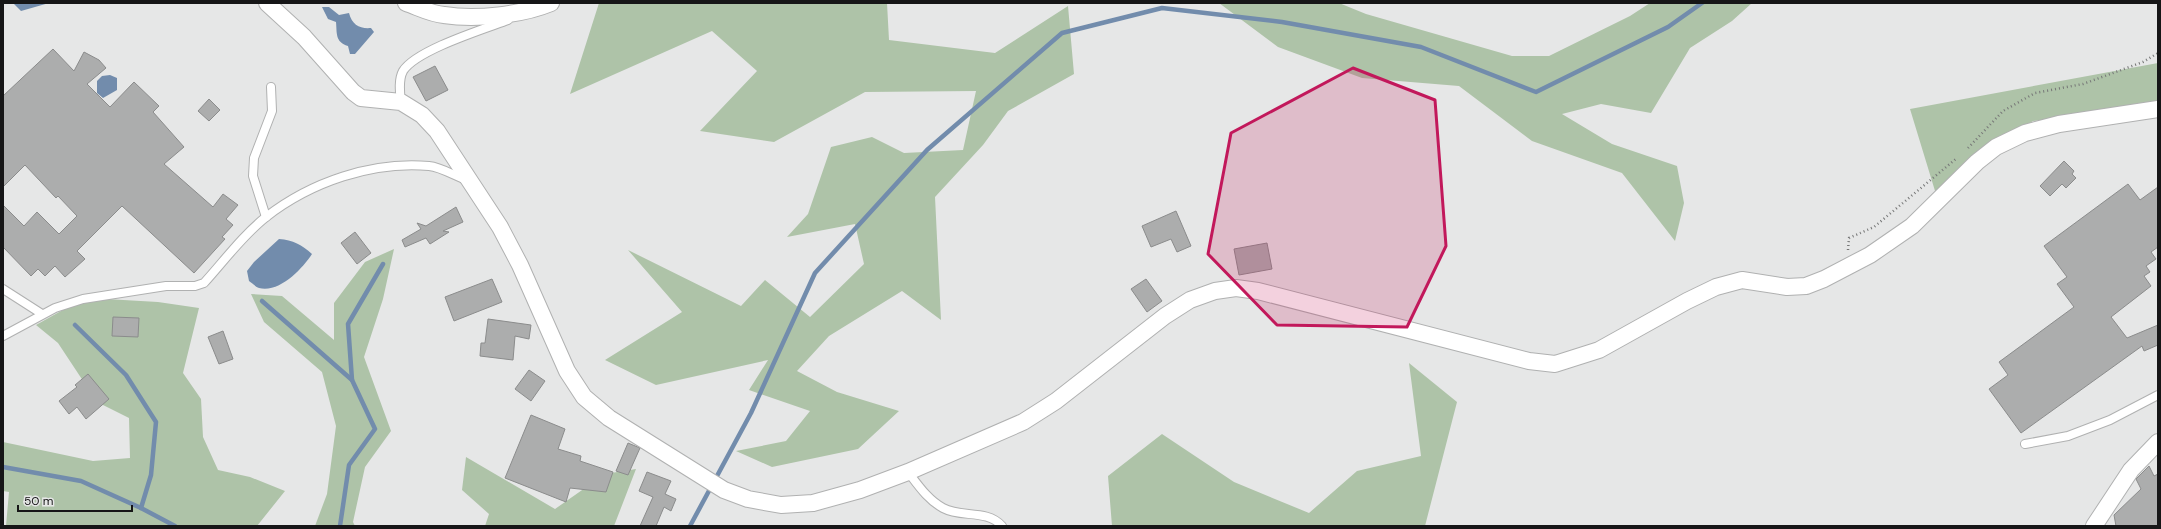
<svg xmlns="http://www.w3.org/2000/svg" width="2161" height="529" font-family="'DM Sans',sans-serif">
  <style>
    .green { fill: #aec3a8 }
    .water { fill: #728cac }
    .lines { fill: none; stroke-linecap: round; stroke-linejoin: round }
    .stream { stroke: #728cac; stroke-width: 4.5 }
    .building { fill: #acadad; stroke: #8b8c8c }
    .lane-casing { stroke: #b0b1b1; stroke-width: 10 }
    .street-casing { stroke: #b0b1b1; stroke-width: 18 }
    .path { stroke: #767777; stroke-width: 2.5; stroke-dasharray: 1 3; stroke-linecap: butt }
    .lane { stroke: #fff; stroke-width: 8 }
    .street { stroke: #fff; stroke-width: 16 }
    .marked { fill: #c2185b; fill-opacity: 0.2; stroke: #c2185b; stroke-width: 3; stroke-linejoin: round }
  </style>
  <rect width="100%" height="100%" fill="#e6e7e7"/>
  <!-- green -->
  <g class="green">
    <path d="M599,3H887L889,40L995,53L1068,6L1074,74L1008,111L983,145L935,197L941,320L902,291L829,336L797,371L837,392L899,411L858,449L772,467L736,451L786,441L810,411L749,390L768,360L656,385L605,360L682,312L628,250L741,306L765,280L810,317L864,264L855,224L787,237L808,214L831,147L872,137L904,153L963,150L976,91L865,92L774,142L700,131L757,71L712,31L570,94Z"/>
    <path d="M1219,3H1339L1366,14L1512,56H1549L1630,16L1650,3H1752L1732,21L1690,48L1651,113L1601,104L1562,114L1612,144L1677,166L1684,203L1675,241L1622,173L1532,141L1459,86L1362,78L1278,47Z"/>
    <path d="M2158,63V106L2096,115L2033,121L1997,144L1939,204L1910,109Z"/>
    <path d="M394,249L383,299L364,357L391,431L365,467L353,522L355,526H315L327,494L336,426L322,372L264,322L251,294L282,296L334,340V303L365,262Z"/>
    <path d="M106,299L158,302L199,308L183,373L201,399L203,437L218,470L250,477L285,491L257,526H6L9,492L3,491V442L93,461L130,458L129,418L97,402L58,343L36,325L70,306Z"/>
    <path d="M1409,363L1457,402L1425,526H1112L1108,476L1162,434L1234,482L1309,513L1357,471L1421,456Z"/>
    <path d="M466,457L555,509L605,474L636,469L614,526H485L489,514L462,490Z"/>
  </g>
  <!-- water -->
  <g class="water">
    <path d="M13,3H49L21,11Z"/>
    <path d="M322,7H329L339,15L349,13C352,25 360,29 371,28L374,32L355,54H350L348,46C335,42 337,33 336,22L328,19Z"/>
    <path d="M110,75L117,78V90L103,98L97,93V81L102,76Z"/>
    <path d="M279,239C293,240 302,245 312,254C302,269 280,293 259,288C256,287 252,283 249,281L247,271L254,262Z"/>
  </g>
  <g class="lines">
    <!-- stream -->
    <g class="stream">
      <path d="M262,301L352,380"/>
      <path d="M75,325L126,375L156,422L151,475L141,508"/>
      <path d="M3,467L81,481L141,508L175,526"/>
      <path d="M340,526L349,465L375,429L352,380L348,324L383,264"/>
      <path d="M690,526L751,413L815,273L927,150L1062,33L1162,8L1282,22L1421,47L1536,92L1668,27L1702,3"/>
    </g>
  </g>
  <!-- building -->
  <g class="building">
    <path d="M53,49L74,71L84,52L99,60L106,68L87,84L110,107L134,82L159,106L153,112L184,147L164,164L213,207L223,194L238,205L226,219L233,225L222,237L225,239L194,273L122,206L77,251L85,259L65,277L55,266L45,276L38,269L31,276L3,247V205L24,226L37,212L59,234L77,216L58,196L56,198L25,165L3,187V96Z"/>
    <path d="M435,66L448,90L426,101L413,77Z"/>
    <path d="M209,99L220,110L209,121L198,111Z"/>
    <path d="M2064,161L2074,171L2072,174L2076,178L2066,188L2062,184L2050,196L2040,186Z"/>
    <path d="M2128,184L2140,200L2158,187V247L2151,252L2156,259L2146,266L2150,272L2144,276L2151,286L2111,317L2127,338L2158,325V345L2144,351L2142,346L2021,433L1989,389L2008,375L1999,362L2074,307L2057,284L2067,277L2044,246Z"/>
    <path d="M456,207L463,222L443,231L449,232L430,244L426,238L405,247L402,240L421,229L417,223L426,226Z"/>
    <path d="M1176,211L1191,246L1177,252L1171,239L1151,247L1142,226Z"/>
    <path d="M355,232L371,253L357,264L341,243Z"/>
    <path d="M1267,243L1272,269L1239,275L1234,249Z"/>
    <path d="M492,279L502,302L454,321L445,297Z"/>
    <path d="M1146,279L1162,301L1147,312L1131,289Z"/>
    <path d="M113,317L139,318L138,337L112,336Z"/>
    <path d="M488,319L531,325L529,339L515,336L513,360L480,356L481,343H485Z"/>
    <path d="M223,331L233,359L219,364L208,337Z"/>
    <path d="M529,370L545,381L531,401L515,389Z"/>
    <path d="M88,374L109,399L86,419L77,407L69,414L59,401L77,387L75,385Z"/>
    <path d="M531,415L565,429L558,449L581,456L580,461L613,472L606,492L570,488L566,502L505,478Z"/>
    <path d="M628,443L640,448L628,475L616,471Z"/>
    <path d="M2149,466L2154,476L2158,474V526H2116L2114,515L2141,489L2136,479Z"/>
    <path d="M647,472L671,481L665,494L676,499L671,511L664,507L656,526H640L653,497L639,491Z"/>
  </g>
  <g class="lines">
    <defs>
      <g id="lane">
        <path d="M401,102C400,93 398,80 403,71C416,50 484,29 508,20"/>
        <path d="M266,217L253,176L254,158L272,111L271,87"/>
        <path d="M3,289L42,314"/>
        <path d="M3,336L55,308L83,299L166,286H195L204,283C224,261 243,235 266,217C311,182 372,161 429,166C441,167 455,176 466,180"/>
        <path d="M2025,444L2068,436L2110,420L2158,395"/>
        <path d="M908,472C918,485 928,500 943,508C961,518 987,509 1002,526"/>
      </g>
      <g id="street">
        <path d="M267,3L304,37L353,92L361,98L401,102L422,115L437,131L500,227L520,265L567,371L584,397L609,418L724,490L748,499L781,505L813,503L860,490L908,472L1023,422L1056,401L1165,316L1190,300L1215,291L1236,288L1258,291L1529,361L1555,364L1599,350L1687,301L1716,287L1742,280L1787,287L1806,286L1824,279L1870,255L1912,226L1977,162L1996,147L2025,133L2059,124L2158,109"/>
        <path d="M406,3C418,7 431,14 444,15C476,20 522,15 551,3"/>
        <path d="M2094,526L2131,470L2158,442"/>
      </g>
    </defs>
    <!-- lane casing -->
    <use href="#lane" class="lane-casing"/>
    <!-- street casing -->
    <use href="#street" class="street-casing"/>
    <!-- path -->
    <g class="path">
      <path d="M1968,148L2003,111L2035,93L2083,84L2143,62L2158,53"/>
      <path d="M1848,250L1849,238L1874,227L1957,158"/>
    </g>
    <!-- lane -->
    <use href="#lane" class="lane"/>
    <!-- street -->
    <use href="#street" class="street"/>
  </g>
  <!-- marked area -->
  <path class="marked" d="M1353,68L1435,100L1446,246L1407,327L1277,325L1208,254L1231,133Z"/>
  <!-- border -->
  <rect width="2161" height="529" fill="none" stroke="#161617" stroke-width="8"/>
  <!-- scale -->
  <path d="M18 505v6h114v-6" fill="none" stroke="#161617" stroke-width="2"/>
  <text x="24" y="505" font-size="12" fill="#161617" stroke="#e6e7e7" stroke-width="3" paint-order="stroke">50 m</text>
</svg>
